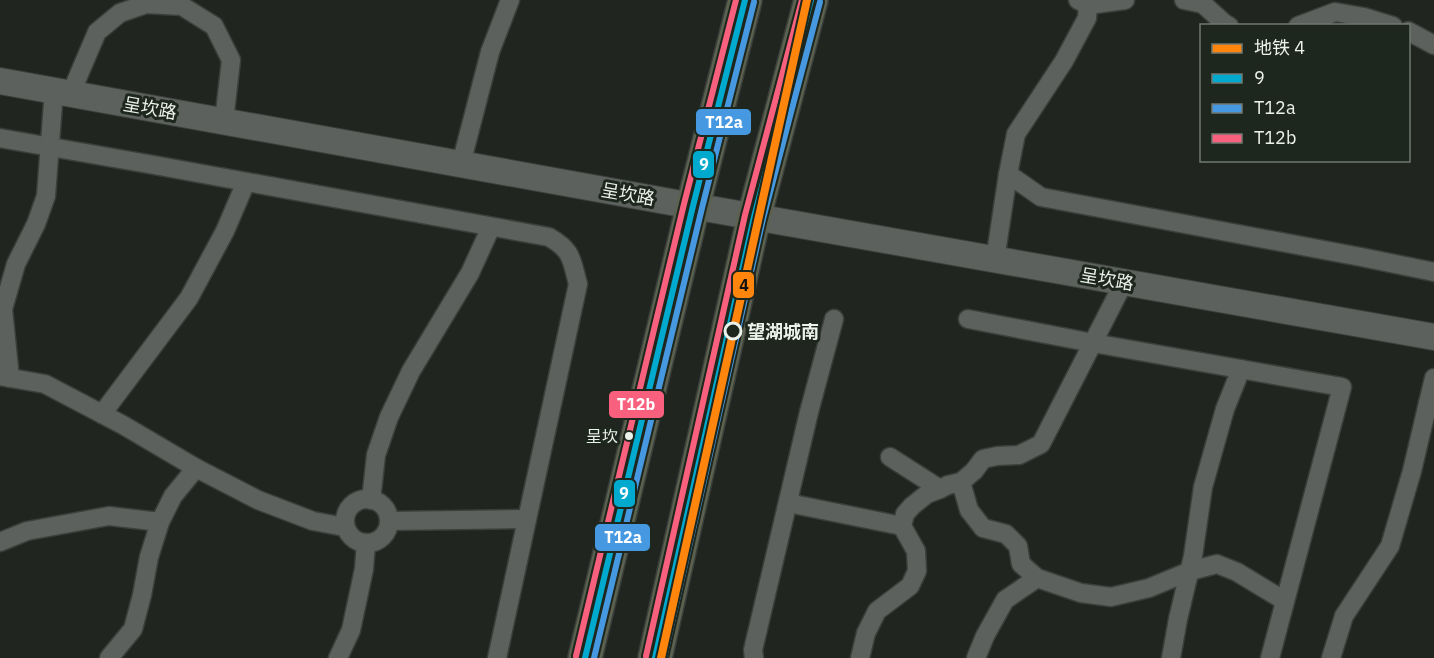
<svg xmlns="http://www.w3.org/2000/svg" width="1434" height="658" font-family="'IBM Plex Sans','Noto Sans SC',sans-serif">
  <style>
    .lines { fill: none; stroke-linecap: round; stroke-linejoin: round }
    .street-casing { stroke: #3b3f3b; stroke-width: 21 }
    .secondary-casing { stroke: #3b3f3b; stroke-width: 28 }
    .highway-casing { stroke: #3b3f3b; stroke-width: 36 }
    .street { stroke: #5d615d; stroke-width: 18 }
    .secondary { stroke: #5d615d; stroke-width: 26 }
    .highway { stroke: #5c624f; stroke-width: 33 }
    .bus-1-casing { stroke: #1e271e; stroke-width: 10 }
    .bus-2-casing { stroke: #1e271e; stroke-width: 10 }
    .bus-3-casing { stroke: #1e271e; stroke-width: 10 }
    .bus-1 { stroke: #00a9ce; stroke-width: 6 }
    .bus-2 { stroke: #4699e1; stroke-width: 6 }
    .bus-3 { stroke: #f8607d; stroke-width: 6 }
    .metro-1-casing { stroke: #1e271e; stroke-width: 12 }
    .metro-1 { stroke: #ff850d; stroke-width: 8 }
    .stop-dot { fill: #1e271e; stroke: #ebf1eb; stroke-width: 3 }
    .bus-dot { fill: #ebf1eb; stroke: #1e271e; stroke-width: 2 }
    .labels { text-anchor: middle; dominant-baseline: central; stroke-width: 6; stroke-linejoin: round; paint-order: stroke }
    .bus-label { font-size: 16px; fill: #ebf1eb; stroke: #1e271e; text-anchor: end }
    .street-label { font-size: 18px; fill: #ebf1eb; stroke: #1e271e }
    .stop-label { font-size: 18px; font-weight: bold; fill: #ebf1eb; stroke: #1e271e; text-anchor: start }
    .line-badge { stroke: #1e271e; stroke-width: 2 }
    .badge-label { font-size: 16px; text-anchor: middle; font-weight: bold; fill: #fff }
    .pale-badge-label { font-size: 16px; text-anchor: middle; font-weight: bold; fill: #111 }
  </style>
  <rect width="100%" height="100%" fill="#202520"/>
  <g class="lines">
    <defs>
      <g id="street">
        <path d="M1078,0L1088,5L1087,18L1064,61L1016,134L1008,174L1041,197L1361,257L1434,272"/>
        <path d="M1184,0L1203,4L1224,23L1229,26"/>
        <path d="M1088,5L1125,0"/>
        <path d="M1298,26L1335,12L1364,17L1393,26"/>
        <path d="M1408,31L1434,45"/>
        <path d="M71,93L97,32L120,13L146,4L182,6L214,26L231,60L224,121"/>
        <path d="M0,138L154,165L549,237C573,251 571,259 578,284L497,658"/>
        <path d="M461,164L490,52L510,0"/>
        <path d="M995,260L1008,174"/>
        <path d="M968,319L1093,343L1342,387L1270,658"/>
        <path d="M0,376L45,384L123,425L196,468L258,500L313,521L345,527"/>
        <path d="M10,378L3,309L16,264L36,224L46,196L54,90"/>
        <path d="M1428,403L1434,378"/>
        <path d="M102,414L189,298L225,231L246,182"/>
        <path d="M890,457L940,489"/>
        <path d="M961,482L969,510L983,528L1006,534L1018,546L1021,564L1037,578L1081,593L1111,597L1149,588L1190,571L1217,564L1237,572L1285,601"/>
        <circle cx="367" cy="521" r="22"/>
        <path d="M371,500L376,455L389,417L411,371L470,273L491,227"/>
        <path d="M788,503L902,526"/>
        <path d="M389,521L527,519"/>
        <path d="M0,542L27,531L109,516L160,522"/>
        <path d="M109,658L133,629L142,595L149,557L160,522L173,496L196,468"/>
        <path d="M338,658L351,630L364,569L366,543"/>
        <path d="M754,658L753,650L809,412L834,319"/>
        <path d="M860,658L866,633L877,611L910,586L917,571L916,551L902,526L905,514L912,506L927,494L940,489L948,485L961,482L974,471L983,459L997,456L1019,455L1041,444L1124,282"/>
        <path d="M976,658L985,636L1005,600L1037,578"/>
        <path d="M1171,658L1178,619L1193,556L1203,487L1225,409L1241,369"/>
        <path d="M1331,658L1344,616L1390,546L1412,471L1428,403L1434,404"/>
      </g>
      <path id="secondary" d="M0,81L693,206L1434,337"/>
      <g id="highway">
        <path d="M585,658L693,206L745,0"/>
        <path d="M655,658L754,217L811,0"/>
      </g>
    </defs>
    <!-- street casing -->
    <use href="#street" class="street-casing"/>
    <!-- secondary casing -->
    <use href="#secondary" class="secondary-casing"/>
    <!-- highway casing -->
    <use href="#highway" class="highway-casing"/>
    <!-- street -->
    <use href="#street" class="street"/>
    <!-- secondary -->
    <use href="#secondary" class="secondary"/>
    <!-- highway -->
    <use href="#highway" class="highway"/>
    <defs>
      <g id="bus-1">
        <path d="M585,658L693,206L745,0"/>
        <path d="M655,658L754,217L811,0"/>
      </g>
      <g id="bus-2">
        <path d="M594,658L702,208L754,2"/>
        <path d="M664,658L763,219L820,2"/>
      </g>
      <g id="bus-3">
        <path d="M576,656L684,204L736,0"/>
        <path d="M646,656L745,215L802,0"/>
      </g>
    </defs>
    <!-- bus-1 casing -->
    <use href="#bus-1" class="bus-1-casing"/>
    <!-- bus-2 casing -->
    <use href="#bus-2" class="bus-2-casing"/>
    <!-- bus-3 casing -->
    <use href="#bus-3" class="bus-3-casing"/>
    <!-- bus-1 -->
    <use href="#bus-1" class="bus-1"/>
    <!-- bus-2 -->
    <use href="#bus-2" class="bus-2"/>
    <!-- bus-3 -->
    <use href="#bus-3" class="bus-3"/>
    <defs>
      <path id="metro-1" d="M661,658L807,0"/>
    </defs>
    <!-- metro-1 casing -->
    <use href="#metro-1" class="metro-1-casing"/>
    <!-- metro-1 -->
    <use href="#metro-1" class="metro-1"/>
  </g>
  <!-- markers -->
  <circle class="stop-dot" cx="733" cy="331" r="8"/>
  <circle class="bus-dot" cx="629" cy="436" r="5"/>
  <g class="labels">
    <!-- bus labels -->
    <g class="bus-label">
      <text x="618" y="436">呈坎</text>
    </g>
    <!-- street labels -->
    <g class="street-label">
      <text transform="translate(150 108) rotate(10)">呈坎路</text>
      <text transform="translate(628 194) rotate(10)">呈坎路</text>
      <text transform="translate(1107 279) rotate(10)">呈坎路</text>
    </g>
    <!-- stop labels -->
    <g class="stop-label">
      <text x="747" y="331">望湖城南</text>
    </g>
  </g>
  <g class="line-badge">
    <rect x="695" y="108" width="57" height="28" rx="6" fill="#4699e1"/>
    <rect x="692" y="150" width="23" height="29" rx="6" fill="#00a9ce"/>
    <rect x="732" y="271" width="23" height="28" rx="6" fill="#ff850d"/>
    <rect x="608" y="390" width="57" height="29" rx="6" fill="#f8607d"/>
    <rect x="613" y="479" width="23" height="29" rx="6" fill="#00a9ce"/>
    <rect x="594" y="523" width="57" height="29" rx="6" fill="#4699e1"/>
  </g>
  <g class="badge-label">
    <text x="724" y="128">T12a</text>
    <text x="704" y="170">9</text>
    <text x="636" y="410">T12b</text>
    <text x="624" y="499">9</text>
    <text x="623" y="543">T12a</text>
  </g>
  <g class="pale-badge-label">
    <text x="744" y="291">4</text>
  </g>
  <!-- legend -->
  <rect x="1200" y="24" width="210" height="138" fill="#1e271e" stroke="#707870" stroke-width="1.5"/>
  <rect x="1212" y="44" width="30" height="9" fill="#ff850d" stroke="#707870" stroke-width="1.5"/>
  <text x="1254" y="54" font-size="18" fill="#ebf1eb">地铁 4</text>
  <rect x="1212" y="74" width="30" height="9" fill="#00a9ce" stroke="#707870" stroke-width="1.5"/>
  <text x="1254" y="84" font-size="18" fill="#ebf1eb">9</text>
  <rect x="1212" y="104" width="30" height="9" fill="#4699e1" stroke="#707870" stroke-width="1.5"/>
  <text x="1254" y="114" font-size="18" fill="#ebf1eb">T12a</text>
  <rect x="1212" y="134" width="30" height="9" fill="#f8607d" stroke="#707870" stroke-width="1.5"/>
  <text x="1254" y="144" font-size="18" fill="#ebf1eb">T12b</text>
</svg>
